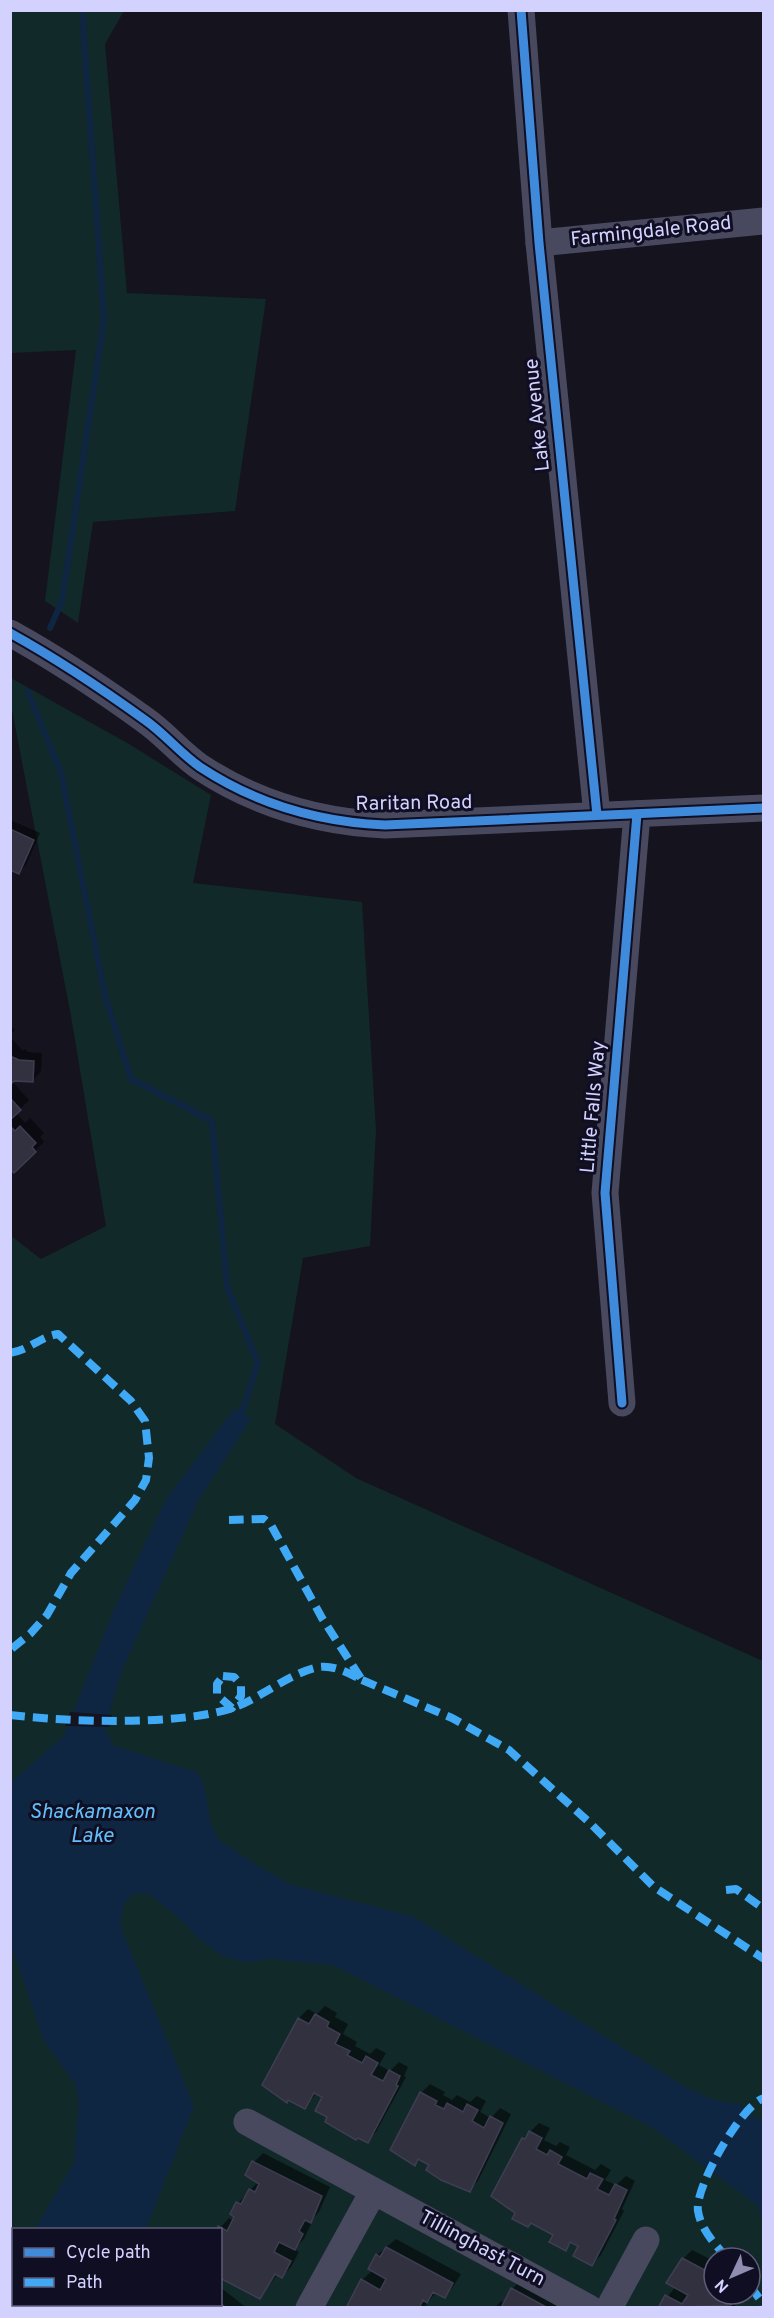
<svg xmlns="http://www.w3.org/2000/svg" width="774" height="2318" font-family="Overpass,sans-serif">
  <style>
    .green { fill: #112928; fill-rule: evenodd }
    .water { fill: #0f2643 }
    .pier { fill: #14131e }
    .shadow { fill: #0007 }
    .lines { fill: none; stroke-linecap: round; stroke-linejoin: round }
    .stream { stroke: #0f2643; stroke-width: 6 }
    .building { fill: #323140; stroke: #3f3d52; stroke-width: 1.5 }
    .minor { stroke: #48495f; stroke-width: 27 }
    .quiet { stroke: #3fa9f5; stroke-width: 8; stroke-dasharray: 15 8; stroke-linecap: butt }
    .cycleway-casing { stroke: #100e23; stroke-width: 13 }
    .cycleway { stroke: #408adc; stroke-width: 9 }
    .labels { text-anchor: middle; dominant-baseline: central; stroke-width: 6; stroke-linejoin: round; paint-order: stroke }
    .street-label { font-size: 20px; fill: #d3d1fe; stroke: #100e23 }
    .water-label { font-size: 21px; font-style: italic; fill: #61c0fc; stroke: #100e23 }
  </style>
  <rect width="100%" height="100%" fill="#14131e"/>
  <!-- green -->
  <g class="green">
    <path d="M10,11H124L105,44L127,293L266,299L235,511L93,522L78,623L45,601L76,350L11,353Z"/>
    <path d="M11,678L129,744L211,795L193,883L362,902L376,1130L370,1246L303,1258L275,1424L356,1478L763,1661V2307H11L10,1235L41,1259L106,1226L71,1016L11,705ZM14,2230H220V2304H14ZM714,2258H750V2294H714Z"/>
  </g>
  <!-- water -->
  <g class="water">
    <path d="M235,1408L251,1419L199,1499L122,1670L105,1729L113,1745L198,1773L204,1784L211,1825L219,1840L263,1869L292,1885L414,1917L687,2088L714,2100L739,2104L763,2123V2219L757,2205L650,2126L333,1965L271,1959L245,1962L222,1956L198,1938L177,1916L150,1895L135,1893C122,1902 121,1913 121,1928L194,2106L146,2229H35L74,2163L79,2103L76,2085L44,2041L11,1944V1782L64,1736L114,1609L166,1499Z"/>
    <path d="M13,2264L14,2304L117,2305L116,2307H11V2267Z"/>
  </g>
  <!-- pier -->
  <path class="pier" d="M70,1712L112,1715L109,1727L65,1726Z"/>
  <!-- shadow -->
  <g class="shadow">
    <path d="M10,820L40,833L26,865L19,872L10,868Z"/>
    <path d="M10,1025L15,1030L10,1035Z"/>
    <path d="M10,1037L23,1051L25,1049L28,1052L42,1053L41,1071L32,1081L11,1080L29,1100L16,1113L25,1123L30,1118L44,1133L40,1137L44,1142L14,1171L10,1166Z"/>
    <path d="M325,2006L337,2013L335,2017L348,2024L343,2034L357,2042L355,2046L370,2054L376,2048L386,2053L379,2065L390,2071L399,2062L408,2067L404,2076L406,2077L376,2132L367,2141L329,2117L324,2097L317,2093L305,2107L264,2085L299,2018L308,2009L317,2014Z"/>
    <path d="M430,2084L445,2092L443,2095L452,2100L457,2095L470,2102L477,2096L486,2101L480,2112L491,2118L500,2108L511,2114L478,2181L469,2190L420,2158L415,2164L421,2093Z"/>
    <path d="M539,2123L550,2128L544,2140L556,2146L560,2142L570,2147L566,2155L595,2170L601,2164L611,2170L605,2180L616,2185L626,2176L635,2181L622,2209L624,2211L601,2255L592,2264L580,2246L573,2241L565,2249L555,2234L517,2212L523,2139Z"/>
    <path d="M263,2153L330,2187L319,2212L309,2223L311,2224L304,2239L294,2249L299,2252L291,2267L282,2276L278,2274L259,2297L218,2230L229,2218L234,2221L238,2203L258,2182L254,2162Z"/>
    <path d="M396,2239L461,2274L453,2287L444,2296L436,2292L424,2308H348L362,2280L373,2270L377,2255Z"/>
    <path d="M692,2250L714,2261V2294H737L732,2302L738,2308H659L676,2286L683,2259Z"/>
    <path d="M521,2280L574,2308H495L501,2301L505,2303L512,2289Z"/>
    <path d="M220,2287L247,2308H162L220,2304Z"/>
  </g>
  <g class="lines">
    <!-- stream -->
    <g class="stream">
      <path d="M50,628L62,601L104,319L82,10"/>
      <path d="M28,692L61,773L105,996L131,1079L212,1121L227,1287L258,1363L242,1412"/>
    </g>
  </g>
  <!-- building -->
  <g class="building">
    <path d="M10,829L34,840L19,874L10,870Z"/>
    <path d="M10,1056L19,1060L34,1061L33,1082L14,1081L10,1085Z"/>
    <path d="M10,1098L21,1110L10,1120Z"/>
    <path d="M10,1126L15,1131L20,1126L36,1143L32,1147L36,1152L14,1173L10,1169Z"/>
    <path d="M315,2014L329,2022L327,2027L340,2034L335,2044L350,2051L347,2055L362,2063L366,2056L378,2063L371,2075L383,2081L389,2070L400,2076L396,2085L398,2086L368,2143L358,2138L356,2140L325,2122L327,2117L315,2111L322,2097L314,2093L305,2109L288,2100L287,2103L262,2085L298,2018L309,2024Z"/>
    <path d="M420,2092L437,2101L435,2105L444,2109L447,2103L463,2112L467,2104L478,2110L472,2121L484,2128L490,2116L503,2123L470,2192L441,2180L426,2170L429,2165L418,2159L415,2166L390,2150Z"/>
    <path d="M529,2131L542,2138L536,2149L547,2155L550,2150L562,2157L558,2164L587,2179L590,2173L603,2179L597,2189L609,2195L615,2184L627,2190L614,2219L616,2220L592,2266L573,2256L578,2246L570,2242L566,2251L549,2242L553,2235L531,2223L528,2227L512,2219L515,2213L491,2196L522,2138L525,2139Z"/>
    <path d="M252,2161L322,2196L311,2223L305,2220L299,2231L303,2234L295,2250L279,2242L274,2252L291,2261L282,2278L275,2274L260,2299L220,2278V2230H217L218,2226L227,2231L234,2217L230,2214L236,2202L241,2204L249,2189L255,2192L259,2184L245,2175Z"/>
    <path d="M386,2247L453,2283L445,2298L433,2292L427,2303L423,2300L419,2308H346L361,2279L380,2290L386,2279L368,2269L376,2254L380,2257Z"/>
    <path d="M682,2258L714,2275V2294H737L731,2305L658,2308L665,2295L682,2304L688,2295L666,2283Z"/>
    <path d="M511,2288L548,2308H501Z"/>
    <path d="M220,2303L226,2308H160L162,2304Z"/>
  </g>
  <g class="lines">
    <!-- minor -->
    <g class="minor">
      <path d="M521,10L539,243L597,815"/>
      <path d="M539,243L764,221"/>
      <path d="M10,633C57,659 102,689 145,720C165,734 180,753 200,767C256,804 319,822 385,825L764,808"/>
      <path d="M622,1403L605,1193L637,814"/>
      <path d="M247,2122L589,2308"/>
      <path d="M309,2308L373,2192"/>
      <path d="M609,2308L646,2240"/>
    </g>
    <!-- quiet -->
    <g class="quiet">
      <path d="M10,1353C30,1350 39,1337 58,1334L131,1401L145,1421L149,1458L146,1480L135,1500L71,1573L47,1615L30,1634L10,1650"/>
      <path d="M223,1676L234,1677L241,1685V1696L232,1708L217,1695V1684Z"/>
      <path d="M362,1680L452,1718L509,1750L589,1822L654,1887L764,1959"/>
      <path d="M10,1715C69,1722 177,1726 233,1708C263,1697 289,1673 319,1667C334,1665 349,1673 362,1680L322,1618L271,1525L264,1519L229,1520"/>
      <path d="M726,1890L736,1889L764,1909"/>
      <path d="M727,2258C715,2244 701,2230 698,2211C694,2188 742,2104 764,2098"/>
      <path d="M750,2286L759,2298L760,2308"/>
    </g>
    <defs>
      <g id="cycleway">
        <path d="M521,10L539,243L597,815"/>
        <path d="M10,633C57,659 102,689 145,720C165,734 180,753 200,767C256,804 319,822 385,825L764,808"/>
        <path d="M622,1403L605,1193L637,814"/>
      </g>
    </defs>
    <!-- cycleway casing -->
    <use href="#cycleway" class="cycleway-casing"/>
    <!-- cycleway -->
    <use href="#cycleway" class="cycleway"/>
  </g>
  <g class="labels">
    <!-- street labels -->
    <g class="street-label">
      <text transform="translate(651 232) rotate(-6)">Farmingdale Road</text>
      <text transform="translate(538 415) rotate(-96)">Lake Avenue</text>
      <text transform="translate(414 804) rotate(-1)">Raritan Road</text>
      <text transform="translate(594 1107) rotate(-85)">Little Falls Way</text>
      <text transform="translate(482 2249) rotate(28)">Tillinghast Turn</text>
    </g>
    <!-- water labels -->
    <g class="water-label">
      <text x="92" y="1812">Shackamaxon<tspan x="92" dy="24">Lake</tspan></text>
    </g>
  </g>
  <!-- border -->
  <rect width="774" height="2318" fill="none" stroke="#d3d1fe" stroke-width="24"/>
  <!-- legend -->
  <rect x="12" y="2228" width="210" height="78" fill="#100e23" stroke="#5e5c7b" stroke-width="1.5"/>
  <rect x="24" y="2248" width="30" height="9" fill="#408adc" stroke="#5e5c7b" stroke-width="1.5"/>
  <text x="66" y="2258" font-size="18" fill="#d3d1fe">Cycle path</text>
  <rect x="24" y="2278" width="30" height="9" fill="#3fa9f5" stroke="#5e5c7b" stroke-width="1.5"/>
  <text x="66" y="2288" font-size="18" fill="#d3d1fe">Path</text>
  <!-- north arrow -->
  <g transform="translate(732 2276) rotate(226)"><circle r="28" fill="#100e23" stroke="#5e5c7b" stroke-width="1.5"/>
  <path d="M0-4.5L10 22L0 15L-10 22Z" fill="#908eb0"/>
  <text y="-9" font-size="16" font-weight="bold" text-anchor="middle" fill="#d3d1fe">N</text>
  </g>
</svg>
